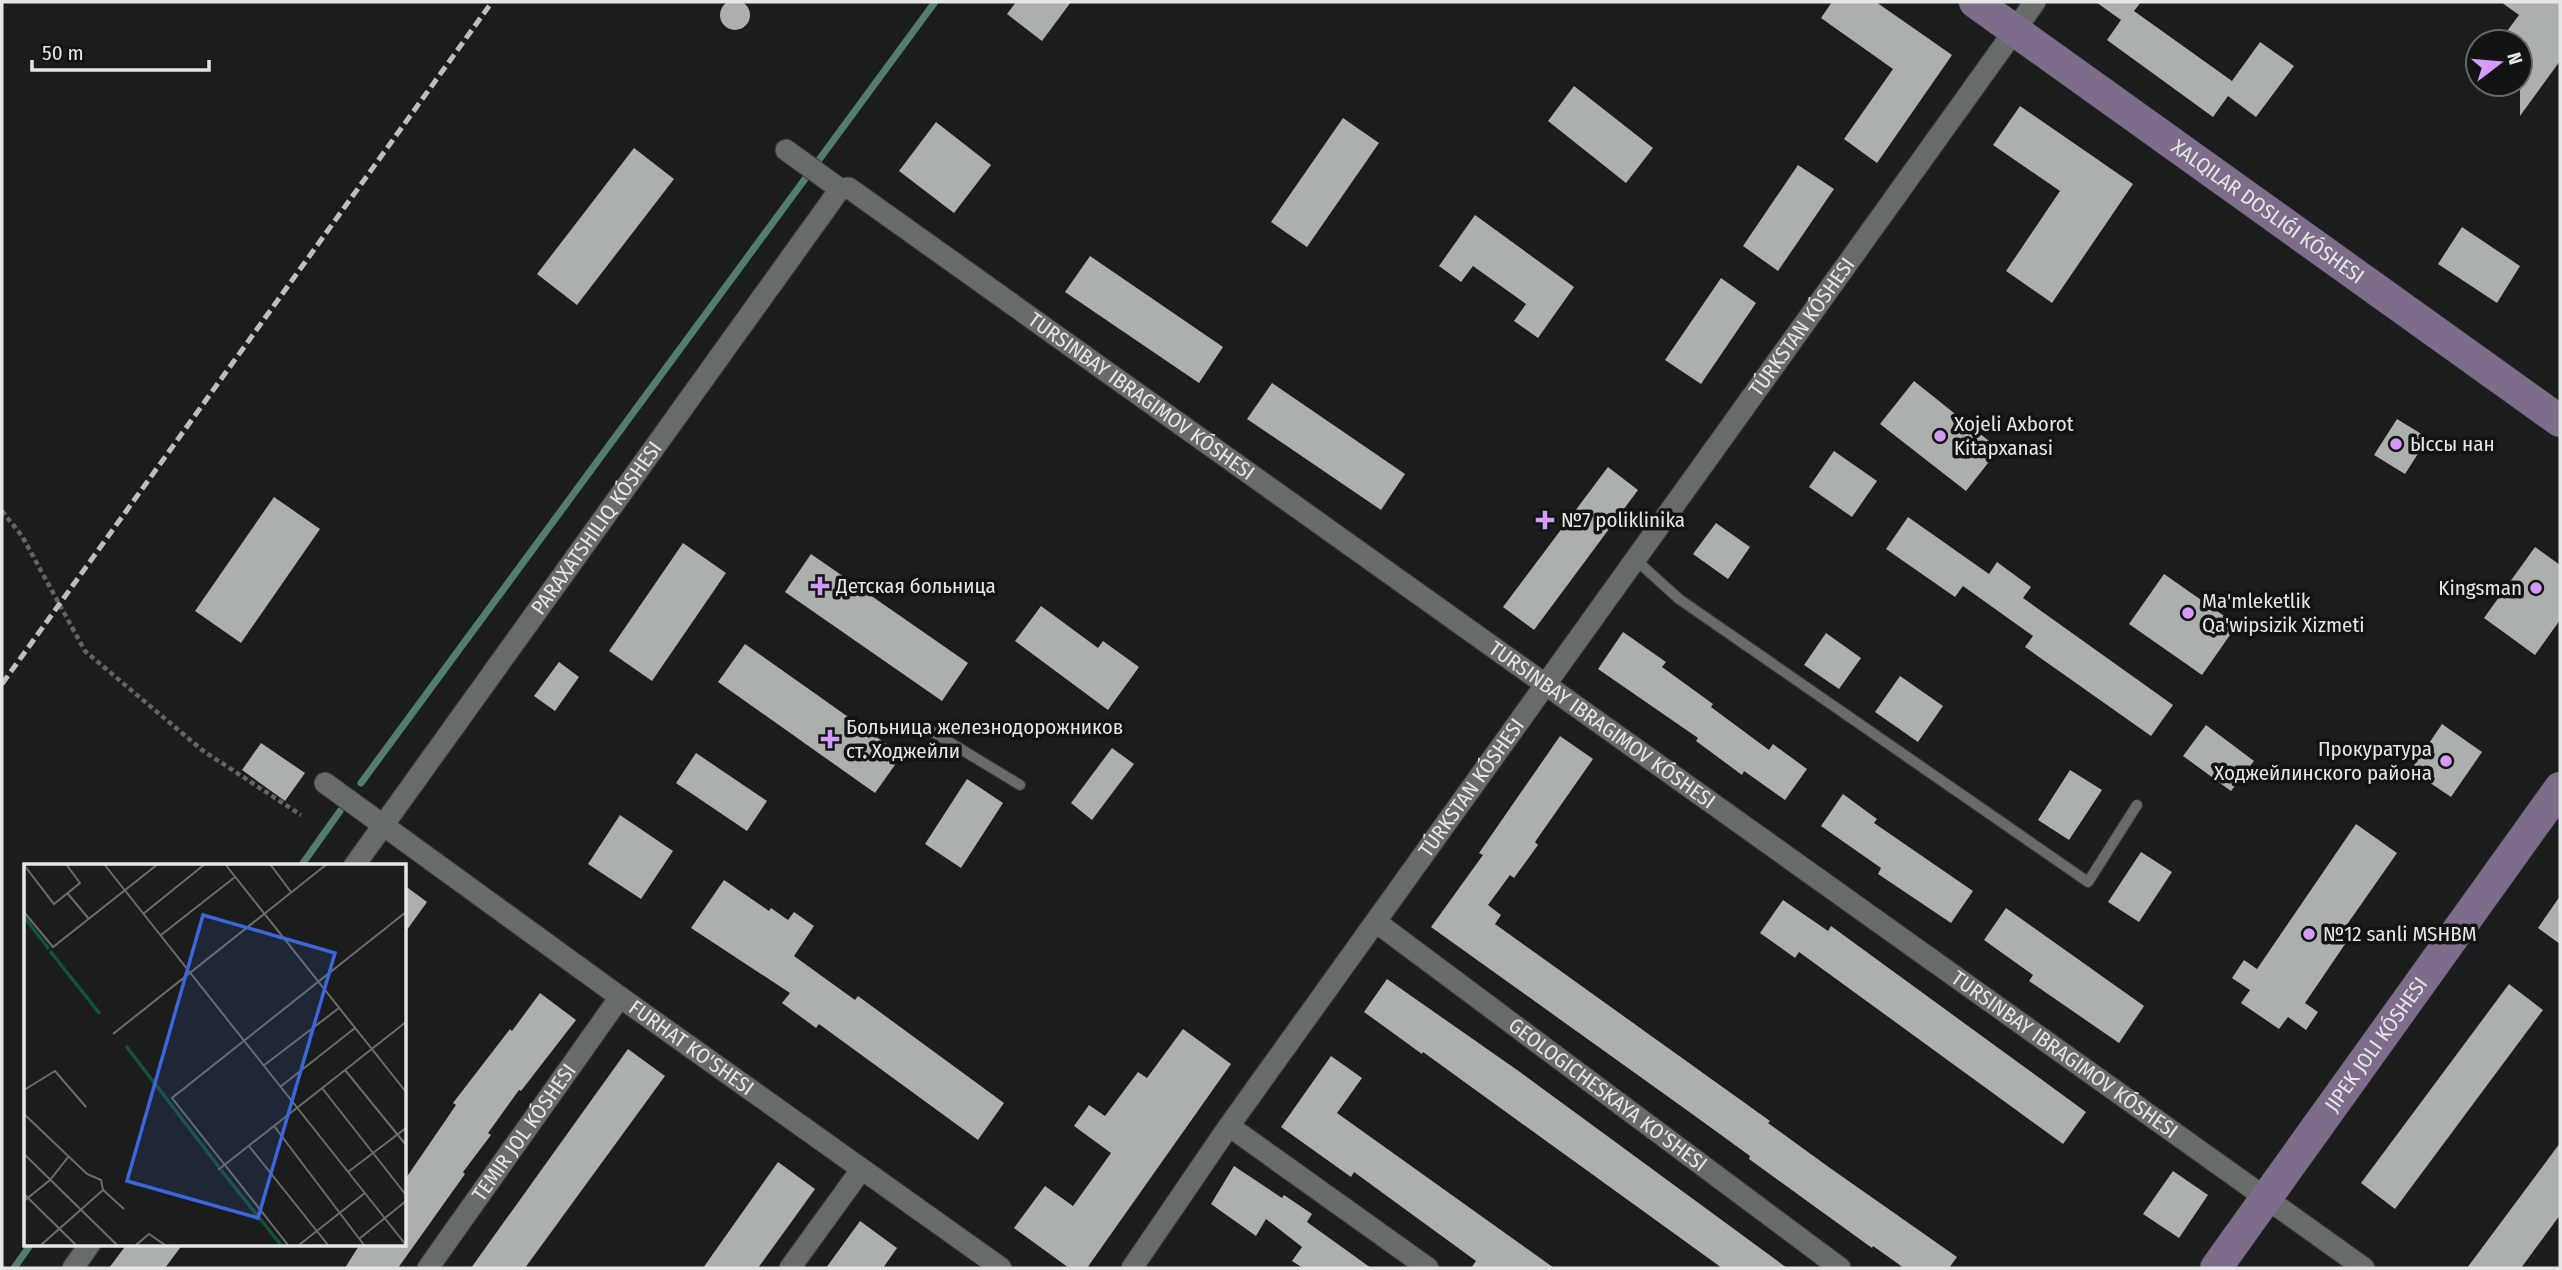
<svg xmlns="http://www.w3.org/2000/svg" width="2562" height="1270" font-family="'Fira Sans Condensed',sans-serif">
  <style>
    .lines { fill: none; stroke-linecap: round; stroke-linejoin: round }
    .stream { stroke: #537d6c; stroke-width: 7 }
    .building { fill: #acb0ad }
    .lane-casing { stroke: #363837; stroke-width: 12 }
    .street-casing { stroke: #363837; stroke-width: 23 }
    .secondary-casing { stroke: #363837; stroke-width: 33 }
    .path { stroke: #626563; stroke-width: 4.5; stroke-dasharray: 5 3.5; stroke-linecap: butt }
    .lane { stroke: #676b69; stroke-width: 10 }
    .street { stroke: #676b69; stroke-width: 21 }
    .secondary { stroke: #7d6c8a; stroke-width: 32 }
    .rail { stroke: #bdbfbe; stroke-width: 5; stroke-dasharray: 10 5; stroke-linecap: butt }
    .poi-dot { fill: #d69bfa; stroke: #111412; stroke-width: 2.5 }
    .labels { text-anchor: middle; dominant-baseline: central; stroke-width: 7; stroke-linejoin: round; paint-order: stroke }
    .street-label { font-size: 21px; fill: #e5e7e6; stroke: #111412 }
    .poi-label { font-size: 21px; fill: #e5e7e6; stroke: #111412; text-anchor: start }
    .inset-river { fill: none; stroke: #155038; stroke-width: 3.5 }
    .inset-road { fill: none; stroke: #6b6e6c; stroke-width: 2 }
    .view { fill: #3b65da; fill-opacity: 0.15; stroke: #3b65da; stroke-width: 3.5 }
    .inset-edge { fill: none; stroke: #e5e7e6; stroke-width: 3.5 }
  </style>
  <rect width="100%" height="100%" fill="#1a1d1b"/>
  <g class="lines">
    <!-- stream -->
    <g class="stream">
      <path d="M361,783L935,2"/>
      <path d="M301,866L340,811"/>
      <path d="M14,1268L31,1244"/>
    </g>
  </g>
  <!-- building -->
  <g class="building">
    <circle cx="735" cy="15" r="15"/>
    <path d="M1016,2H1071L1042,41L1007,14Z"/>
    <path d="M1832,2H1876L1952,55L1877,163L1844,139L1893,69L1821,18Z"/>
    <path d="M2096,2H2141L2134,11L2232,81L2260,42L2294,66L2256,117L2228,96L2213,117L2107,40L2121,20Z"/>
    <path d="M2501,2H2560V61L2520,116V42H2499L2519,15Z"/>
    <path d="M1574,86L1653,148L1626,183L1548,121Z"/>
    <path d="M2020,106L2133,184L2052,303L2006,271L2060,191L1993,145Z"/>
    <path d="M1343,118L1379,143L1307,247L1271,222Z"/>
    <path d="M936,122L991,165L954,213L899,171Z"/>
    <path d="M634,148L674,179L577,305L537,274Z"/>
    <path d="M1798,165L1834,189L1778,271L1743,246Z"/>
    <path d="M1475,215L1574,287L1538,338L1514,321L1526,304L1473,266L1461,282L1439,266Z"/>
    <path d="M2462,227L2520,266L2497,303L2438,264Z"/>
    <path d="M1090,256L1223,347L1199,383L1065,292Z"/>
    <path d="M1721,278L1756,303L1701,384L1665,360Z"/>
    <path d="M1914,381L1999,449L1966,491L1880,424Z"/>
    <path d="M1272,383L1405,474L1381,510L1247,419Z"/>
    <path d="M2397,419L2428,438L2405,474L2374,455Z"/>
    <path d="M1834,451L1877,481L1852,517L1809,487Z"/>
    <path d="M1608,467L1638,490L1534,630L1503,607Z"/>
    <path d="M274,497L320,529L241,643L195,611Z"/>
    <path d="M1908,517L1989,574L1997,562L2031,587L2023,598L2173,705L2151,736L2025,647L2033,636L1963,586L1955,597L1886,549Z"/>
    <path d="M1716,523L1750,547L1728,579L1693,554Z"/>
    <path d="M683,543L726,573L652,681L609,651Z"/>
    <path d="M2535,547L2560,565V620L2535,655L2484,618Z"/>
    <path d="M811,554L968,663L942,701L785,592Z"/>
    <path d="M2164,574L2237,625L2202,675L2129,624Z"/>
    <path d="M1041,606L1098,648L1103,641L1139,667L1108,710L1015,641Z"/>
    <path d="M1623,632L1666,662L1662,667L1713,704L1711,707L1769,750L1773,744L1807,769L1785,800L1744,771L1742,775L1696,741L1698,738L1598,669Z"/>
    <path d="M1826,633L1861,658L1839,689L1804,665Z"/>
    <path d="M745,644L902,755L875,793L718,682Z"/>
    <path d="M559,662L579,677L555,711L534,696Z"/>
    <path d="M1900,676L1943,706L1918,742L1875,712Z"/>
    <path d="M2442,724L2482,752L2451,797L2411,770Z"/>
    <path d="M2206,725L2254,761L2231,791L2183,756Z"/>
    <path d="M1560,736L1593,759L1535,842L1538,845L1514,878L1510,875L1488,905L1501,915L1495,924L1770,1121L1768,1123L1830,1168L1957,1257L1949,1268H1904L1873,1246L1872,1248L1749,1159L1750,1156L1688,1111L1431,927L1483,855L1479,853Z"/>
    <path d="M261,743L305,773L285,801L242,770Z"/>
    <path d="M1112,748L1134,764L1092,820L1071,803Z"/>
    <path d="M696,753L767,801L747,831L676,783Z"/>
    <path d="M2070,770L2102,790L2069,840L2038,820Z"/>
    <path d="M967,779L1003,803L961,868L925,844Z"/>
    <path d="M1843,794L1877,819L1874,823L1973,891L1951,923L1878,874L1881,868L1821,826Z"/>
    <path d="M620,815L673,851L641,899L588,864Z"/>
    <path d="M2356,824L2397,853L2346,926L2354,931L2305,1003L2318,1012L2306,1030L2288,1017L2279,1029L2241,1003L2250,990L2232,978L2244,960L2257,969Z"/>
    <path d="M2141,852L2172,872L2139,922L2108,902Z"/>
    <path d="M724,880L769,911L771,908L788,920L794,912L814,926L794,956L855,1000L858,996L1004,1103L978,1140L819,1024L816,1028L782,1003L790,993L691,928Z"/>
    <path d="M404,885L427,902L404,934Z"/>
    <path d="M2560,896V944L2538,928Z"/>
    <path d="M1783,900L1828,931L1831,926L2086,1112L2063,1144L1799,952L1795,958L1760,933Z"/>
    <path d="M2006,908L2144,1006L2119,1043L2029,981L2033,975L1984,940Z"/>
    <path d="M1387,979L1520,1072L1787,1268H1722L1423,1052L1422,1054L1364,1012Z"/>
    <path d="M2509,984L2543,1010L2395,1209L2361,1183Z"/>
    <path d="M540,993L576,1020L521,1091L519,1090L488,1133L491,1135L463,1172L465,1174L398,1268H345L360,1244H404V1181L456,1105L453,1103L510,1029L512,1031Z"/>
    <path d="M1183,1029L1231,1064L1087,1268H1069L1014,1228L1045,1186L1073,1206L1111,1153L1074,1126L1089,1105L1105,1116L1138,1072L1147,1078Z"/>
    <path d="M628,1049L665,1076L525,1268H471Z"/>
    <path d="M1331,1056L1362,1078L1337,1113L1554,1268H1471L1476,1261L1354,1172L1351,1177L1281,1127Z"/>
    <path d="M2560,1143V1215L2521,1268H2467Z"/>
    <path d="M778,1162L815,1189L787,1228L758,1268H703Z"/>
    <path d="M1234,1166L1282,1198L1284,1195L1312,1214L1307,1222L1371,1268H1303L1292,1261L1302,1247L1266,1219L1256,1236L1211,1204Z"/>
    <path d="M2173,1171L2208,1195L2179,1238L2143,1214Z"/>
    <path d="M860,1221L897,1248L883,1268H826Z"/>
    <path d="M127,1244H183L165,1268H109Z"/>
  </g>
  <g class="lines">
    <defs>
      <g id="lane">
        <path d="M1636,560L1679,599L2088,882L2137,805"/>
        <path d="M931,731L1020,785"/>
      </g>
      <g id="street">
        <path d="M786,150L840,189"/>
        <path id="s1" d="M840,189L849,188L2364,1268"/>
        <path id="s2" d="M325,783L620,997L1001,1268"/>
        <path id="s3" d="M354,866L840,189"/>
        <path id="s4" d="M1376,922L1840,1268"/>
        <path d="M1229,1126L1428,1268"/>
        <path d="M73,1268L90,1244"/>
        <path id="s5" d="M428,1268L620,997"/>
        <path d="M790,1268L861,1170"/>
        <path id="s6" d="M1132,1268L1229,1126L2035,2"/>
      </g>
      <g id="secondary">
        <path id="s7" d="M1975,2L2560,421"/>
        <path id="s8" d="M2216,1268L2560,788"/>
      </g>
    </defs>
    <!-- lane casing -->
    <use href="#lane" class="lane-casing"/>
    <!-- street casing -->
    <use href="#street" class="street-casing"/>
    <!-- secondary casing -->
    <use href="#secondary" class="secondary-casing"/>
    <!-- path -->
    <path class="path" d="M2,511L22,536L85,651L202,750L301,815"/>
    <!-- lane -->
    <use href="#lane" class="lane"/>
    <!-- street -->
    <use href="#street" class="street"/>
    <!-- secondary -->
    <use href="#secondary" class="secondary"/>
    <!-- rail -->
    <path class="rail" d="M2,684L492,2"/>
  </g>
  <!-- markers -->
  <g class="poi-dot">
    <circle cx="1940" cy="436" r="7"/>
    <circle cx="2396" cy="444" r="7"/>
    <path d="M1541.5 509.5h7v7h7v7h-7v7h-7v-7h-7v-7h7z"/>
    <path d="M816.5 575.5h7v7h7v7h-7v7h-7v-7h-7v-7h7z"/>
    <circle cx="2536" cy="588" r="7"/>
    <circle cx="2188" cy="613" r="7"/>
    <path d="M826.5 728.5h7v7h7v7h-7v7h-7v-7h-7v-7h7z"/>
    <circle cx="2446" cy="761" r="7"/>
    <circle cx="2309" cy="934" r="7"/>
  </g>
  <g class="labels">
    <!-- street labels -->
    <g class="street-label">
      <text stroke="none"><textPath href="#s7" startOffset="360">XALQILAR DOSLIǴI KÓSHESI</textPath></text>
      <text stroke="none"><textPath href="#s6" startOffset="1155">TÚRKSTAN KÓSHESI</textPath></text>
      <text stroke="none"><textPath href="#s1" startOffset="368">TURSINBAY IBRAGIMOV KÓSHESI</textPath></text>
      <text stroke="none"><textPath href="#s3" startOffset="416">PARAXATSHILIQ KÓSHESI</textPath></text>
      <text stroke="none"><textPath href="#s1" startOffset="934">TURSINBAY IBRAGIMOV KÓSHESI</textPath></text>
      <text stroke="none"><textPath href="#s6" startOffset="588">TÚRKSTAN KÓSHESI</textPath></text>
      <text stroke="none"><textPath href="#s8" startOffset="275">JIPEK JOLI KÓSHESI</textPath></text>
      <text stroke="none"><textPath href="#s2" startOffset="452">FURHAT KO'SHESI</textPath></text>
      <text stroke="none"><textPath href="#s1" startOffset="1502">TURSINBAY IBRAGIMOV KÓSHESI</textPath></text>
      <text stroke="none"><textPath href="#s4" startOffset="289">GEOLOGICHESKAYA KO'SHESI</textPath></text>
      <text stroke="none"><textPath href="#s5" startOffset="166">TEMIR JOL KÓSHESI</textPath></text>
    </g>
    <!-- poi labels -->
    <g class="poi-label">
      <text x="1954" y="424">Xojeli Axborot<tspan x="1954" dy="24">Kitapxanasi</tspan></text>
      <text x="2410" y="444">Ыссы нан</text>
      <text x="1561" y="520">№7 poliklinika</text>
      <text x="836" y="586">Детская больница</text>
      <text x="2522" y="588" text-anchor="end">Kingsman</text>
      <text x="2202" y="601">Ma'mleketlik<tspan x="2202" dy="24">Qa'wipsizik Xizmeti</tspan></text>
      <text x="846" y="727">Больница железнодорожников<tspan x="846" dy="24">ст. Ходжейли</tspan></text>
      <text x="2432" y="749" text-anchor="end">Прокуратура<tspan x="2432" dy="24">Ходжейлинского района</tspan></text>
      <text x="2323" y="934">№12 sanli MSHBM</text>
    </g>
  </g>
  <!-- overview -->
  <g transform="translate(24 864)">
    <rect width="382" height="382" fill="#1a1d1b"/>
    <path class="inset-river" d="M0,53L25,85M26,87L76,150M102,182L195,303M197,306L257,381"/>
    <path class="inset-road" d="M80,0L382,381M201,0L382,228M246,0L267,28M0,1L30,40L56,19L42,0M44,30L65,55M0,48L29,83L134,0M119,50L181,0M137,71L211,13M89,170L303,0M239,202L315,144M321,206L382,281M256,223L331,164M298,224L382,331M0,226L31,207L62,243M0,250L63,310L77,316L79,326M250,262L340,381M225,282L304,381M0,290L93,381M194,306L382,158M324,308L382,264M79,326L100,345M0,330L52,381M0,337L26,316L45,292M335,375L382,337M17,381L79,326M112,381L125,370L141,381M264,381L148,234L382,48M275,381L341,329"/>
    <path class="view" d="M179,51L311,89L234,354L103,317Z"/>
    <rect width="382" height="382" class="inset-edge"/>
  </g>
  <!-- border -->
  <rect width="2562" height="1270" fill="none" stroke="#e5e7e6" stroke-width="7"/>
  <!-- north arrow -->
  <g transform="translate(2499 63) rotate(74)"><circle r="33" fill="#111412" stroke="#666867" stroke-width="2"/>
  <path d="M0-5L12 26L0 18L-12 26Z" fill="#d69bfa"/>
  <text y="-10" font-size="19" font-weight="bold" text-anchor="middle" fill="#e5e7e6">N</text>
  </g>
  <!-- scale -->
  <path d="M32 60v10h177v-10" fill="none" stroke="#e5e7e6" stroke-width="3.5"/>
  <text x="42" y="60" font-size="21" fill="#e5e7e6" stroke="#111412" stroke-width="5" paint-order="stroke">50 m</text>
</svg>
